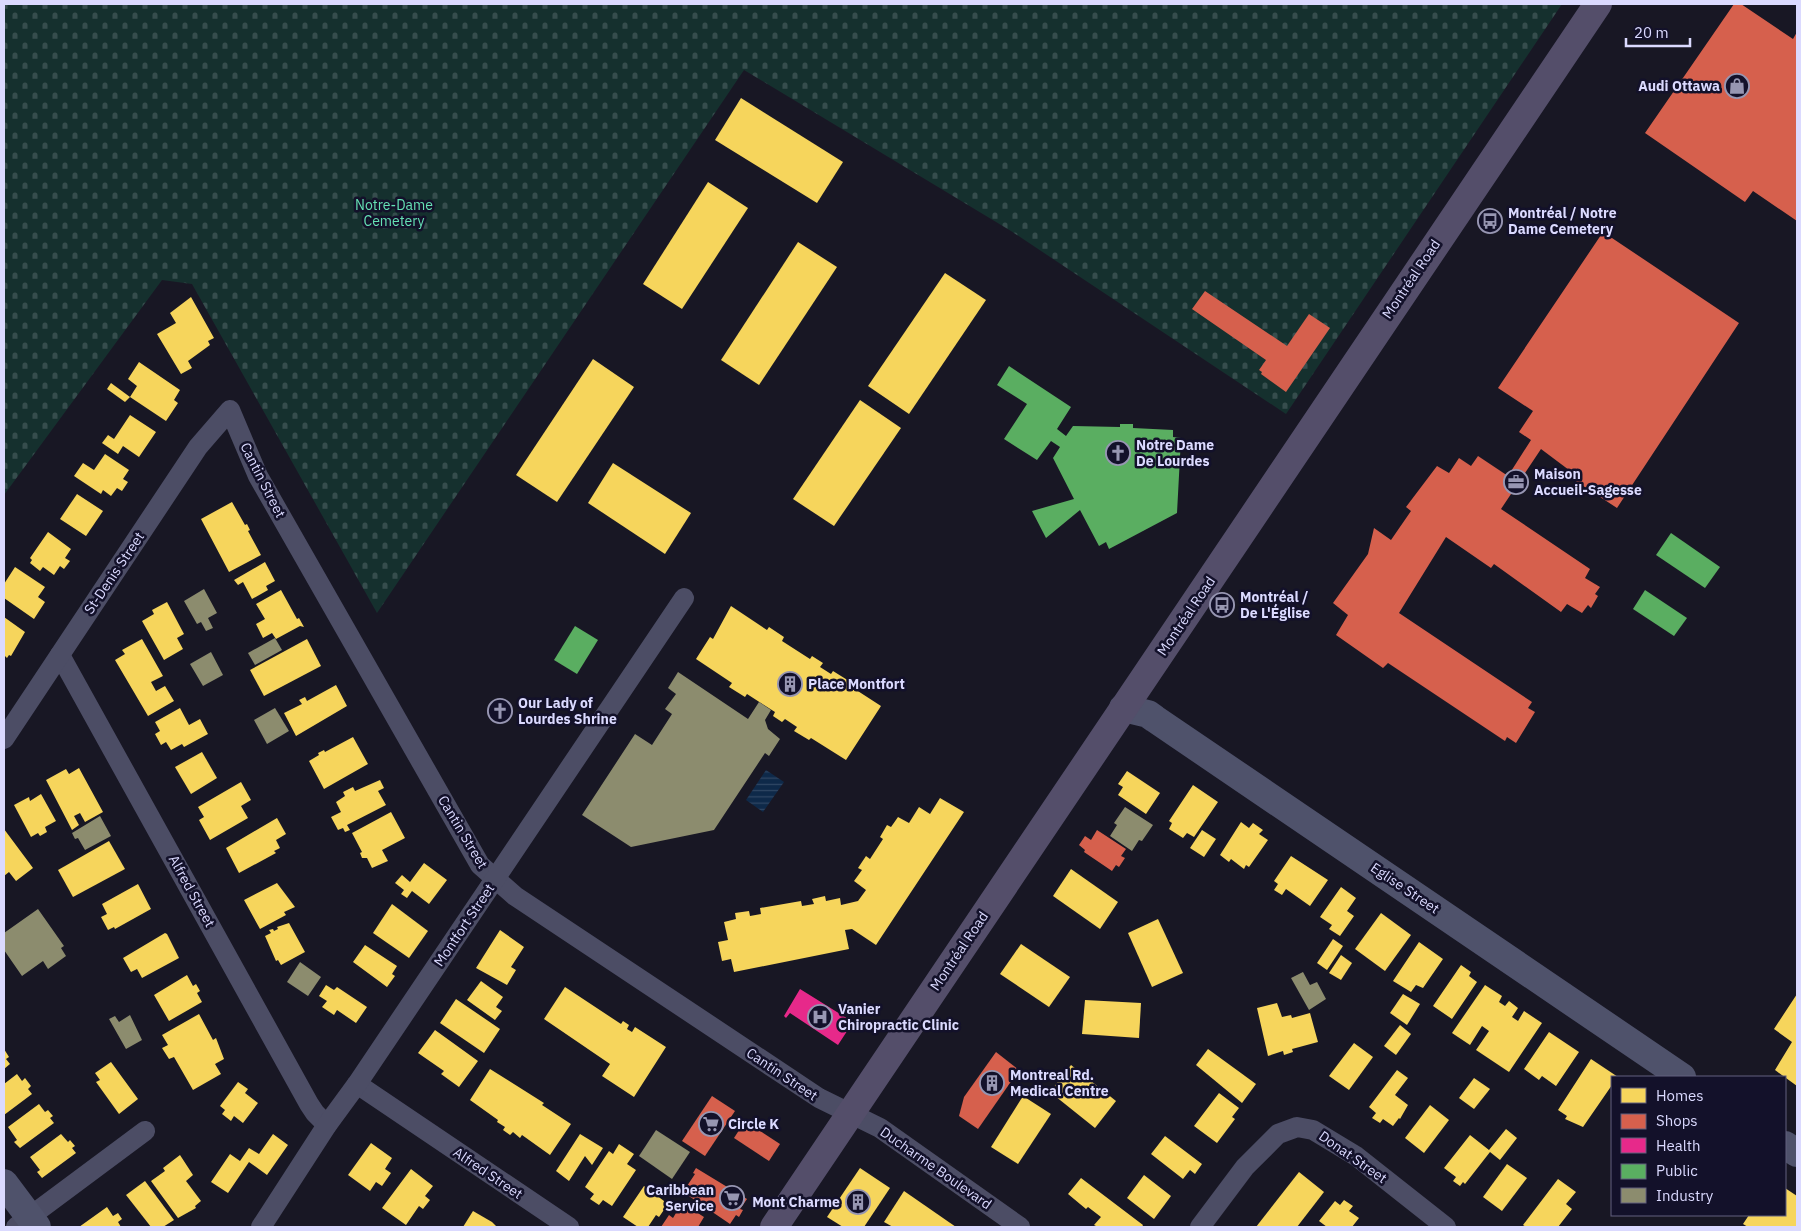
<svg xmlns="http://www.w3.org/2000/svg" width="1801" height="1231" font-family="'IBM Plex Sans',sans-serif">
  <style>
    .cemetery { fill: url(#cemetery-stones) }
    .water { fill: url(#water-rules) }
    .homes { fill: #f6d55c }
    .shops { fill: #d6604d }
    .health { fill: #e7298a }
    .public { fill: #5aae61 }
    .industry { fill: #8c8c6e }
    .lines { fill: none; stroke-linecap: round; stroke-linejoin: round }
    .street { stroke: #4c4d65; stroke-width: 20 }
    .secondary { stroke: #4f526b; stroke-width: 28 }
    .primary { stroke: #544e6a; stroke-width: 28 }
    .labels { text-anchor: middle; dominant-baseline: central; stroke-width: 5; stroke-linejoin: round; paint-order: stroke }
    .poi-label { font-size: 14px; font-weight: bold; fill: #dbdaff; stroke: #13112a; text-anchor: start }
    .park-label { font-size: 14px; fill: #65e0b4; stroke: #13112a }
    .street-label { font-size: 14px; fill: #dbdaff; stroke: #13112a }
  </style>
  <defs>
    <pattern id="cemetery-stones" width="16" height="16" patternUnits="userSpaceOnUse" patternTransform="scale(1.25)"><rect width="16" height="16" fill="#15302e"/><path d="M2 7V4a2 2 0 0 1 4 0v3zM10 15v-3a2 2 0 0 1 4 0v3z" fill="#364d4d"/></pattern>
    <pattern id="water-rules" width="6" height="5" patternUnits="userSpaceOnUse" patternTransform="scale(1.25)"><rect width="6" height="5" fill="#0e2949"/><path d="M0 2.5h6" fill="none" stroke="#304764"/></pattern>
  </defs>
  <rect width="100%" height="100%" fill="#181724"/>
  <!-- cemetery -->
  <path class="cemetery" d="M4,4H1562L1286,414L1011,231L744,70L377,613L192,284L162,280L4,495Z"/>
  <!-- water -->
  <path class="water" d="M766,770L784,782L763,812L746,800Z"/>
  <!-- homes -->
  <g class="homes">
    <path d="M741,98L843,162L817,203L715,140Z"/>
    <path d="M708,182L748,208L682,309L643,284Z"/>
    <path d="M798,242L837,267L759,385L721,360Z"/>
    <path d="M945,273L986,300L909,414L868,386Z"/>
    <path d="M191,297L214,338L208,341L210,345L188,361L192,368L181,374L157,334L176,323L170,313Z"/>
    <path d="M593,359L634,387L557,502L516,475Z"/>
    <path d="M139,362L180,390L174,400L178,403L166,421L130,397L137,386L128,379Z"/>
    <path d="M111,383L130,397L125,402L107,389Z"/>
    <path d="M860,400L901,428L834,526L793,499Z"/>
    <path d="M130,415L156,432L139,457L123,446L118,454L102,443L108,435L114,439Z"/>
    <path d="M105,454L129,470L123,479L128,482L122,491L117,488L111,496L103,490L101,494L74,476L83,463L94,470Z"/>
    <path d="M613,463L691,513L665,554L588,503Z"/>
    <path d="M77,494L103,511L86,536L60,519Z"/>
    <path d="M232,502L245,525L247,524L250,530L248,531L261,555L229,572L201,519Z"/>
    <path d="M48,532L71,549L65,558L70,561L64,569L60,566L54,575L43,567L40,571L30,563L32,560L30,558Z"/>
    <path d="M265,562L275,581L266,586L268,590L252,599L243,582L238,585L234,580Z"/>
    <path d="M15,567L45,587L38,597L45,602L34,619L4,598V584Z"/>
    <path d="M281,590L297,619L299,618L304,627L300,626L276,639L272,633L263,638L256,624L265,619L256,604Z"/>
    <path d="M167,602L184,634L177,638L183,649L164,660L142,621L154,614L152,610Z"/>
    <path d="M731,606L767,630L769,627L784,637L782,641L810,659L812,656L823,663L820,667L831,674L833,671L849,681L847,684L881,706L846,760L811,738L809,740L794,731L797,727L785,719L782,722L773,716L775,712L747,694L745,697L729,687L732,683L696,659L710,637L713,639Z"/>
    <path d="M4,617L25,632L11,656L9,655L7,658L4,655Z"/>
    <path d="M142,639L163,676L151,682L156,691L165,686L174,701L148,716L115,660L125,654L122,650Z"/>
    <path d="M307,639L321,666L264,696L250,670Z"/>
    <path d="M336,685L347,706L296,736L284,713L302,704L299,700L305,697L307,701Z"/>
    <path d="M180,708L189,725L200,719L208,734L184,747L182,744L171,750L166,742L161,745L155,734L160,731L155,722Z"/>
    <path d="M353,737L368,764L324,789L309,761L319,755L318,753L324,750L325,752Z"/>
    <path d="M202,752L217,778L191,794L175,767Z"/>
    <path d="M79,768L103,812L85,822L80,813L74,816L79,825L72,830L46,780L66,769L69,774Z"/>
    <path d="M1127,771L1160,793L1146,814L1118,795L1123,787L1118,784Z"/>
    <path d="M380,780L384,788L378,791L386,805L347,825L350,830L345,832L343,828L338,830L331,817L341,812L336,802L345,796L343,792L353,787L355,791Z"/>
    <path d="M241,782L251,800L241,806L248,818L210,840L199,820L204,817L198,807Z"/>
    <path d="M1193,785L1218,802L1194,837L1187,833L1183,838L1169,829L1172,823L1169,821Z"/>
    <path d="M41,794L56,821L45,827L47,832L40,836L38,833L31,837L14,805L29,797L30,801Z"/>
    <path d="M940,798L964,812L876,945L852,929L845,930L849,949L734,972L731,959L722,961L718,942L728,940L724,922L736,919L735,913L749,911L750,916L761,914L760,908L801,901L802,906L814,904L812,899L825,896L826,901L840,898L841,905L858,901L866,890L854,881L862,870L858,868L866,856L870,859L883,839L880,837L887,825L891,827L898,817L909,823L919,807L930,814Z"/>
    <path d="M391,812L405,838L382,850L388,861L372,868L367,858H362L360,853L362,852L352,833Z"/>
    <path d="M277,818L286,834L276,840L280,848L274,851L276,853L239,873L226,848Z"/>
    <path d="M1241,822L1249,828L1253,823L1263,830L1259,834L1268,840L1249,867L1246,865L1244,869L1231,859L1229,862L1220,855Z"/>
    <path d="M4,829L33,868L16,881L9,872L4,876Z"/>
    <path d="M1202,830L1216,839L1204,857L1190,848Z"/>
    <path d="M109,841L125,869L73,897L58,870Z"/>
    <path d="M1291,856L1328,880L1310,906L1286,889L1282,895L1274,890L1278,884L1274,881Z"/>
    <path d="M424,863L447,880L429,904L412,891L407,898L401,894L404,890L395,883L402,875L410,882Z"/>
    <path d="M1071,869L1118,902L1100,929L1053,896Z"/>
    <path d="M277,883L295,907L284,912L286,915L260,929L244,900Z"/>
    <path d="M138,884L151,909L115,929L114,927L108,930L101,917L107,914L102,904Z"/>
    <path d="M1341,887L1356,898L1347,911L1354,916L1340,936L1329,929L1332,925L1320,917Z"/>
    <path d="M392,904L428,931L409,958L373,933Z"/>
    <path d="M1381,913L1411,935L1385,971L1355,949Z"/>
    <path d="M1158,919L1183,973L1152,987L1128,933Z"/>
    <path d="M289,923L305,952L281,965L278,960L276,961L265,936L271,933L269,930L273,929L274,931L278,929L277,927Z"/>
    <path d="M500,930L524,947L511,967L516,970L507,985L476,968Z"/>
    <path d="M165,933L167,934L179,958L142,978L137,969L131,972L123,958Z"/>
    <path d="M1333,939L1343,946L1327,970L1317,963Z"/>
    <path d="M1419,942L1443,959L1423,988L1416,985L1411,992L1393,981Z"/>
    <path d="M1021,944L1070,977L1049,1007L1000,974Z"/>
    <path d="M365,945L397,966L392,974L395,976L387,987L353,962Z"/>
    <path d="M1341,955L1352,963L1341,980L1329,973Z"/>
    <path d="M1461,965L1471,972L1469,976L1477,982L1452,1019L1433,1006Z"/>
    <path d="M187,975L193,986L196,984L200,991L197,993L202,1002L169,1021L154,995Z"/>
    <path d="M481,981L503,997L496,1007L502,1011L495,1020L467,1000Z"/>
    <path d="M326,985L334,990L337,987L367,1007L356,1023L337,1010L334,1015L322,1007L327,1001L319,996Z"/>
    <path d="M1485,985L1502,996L1499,1002L1505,1006L1509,1001L1518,1008L1512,1017L1518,1021L1524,1011L1542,1023L1509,1072L1476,1050L1489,1031L1482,1026L1470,1045L1452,1033Z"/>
    <path d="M565,987L621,1024L623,1021L629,1025L627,1029L632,1032L635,1027L666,1047L634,1097L602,1076L610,1064L544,1019Z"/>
    <path d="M1403,994L1420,1004L1407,1025L1390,1013Z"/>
    <path d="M1797,994V1086L1775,1070L1792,1042L1774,1029Z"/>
    <path d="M456,999L500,1029L484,1053L440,1023Z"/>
    <path d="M1085,1000L1141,1003L1139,1038L1082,1034Z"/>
    <path d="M1277,1003L1282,1017L1291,1015L1292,1018L1310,1013L1318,1042L1292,1049L1293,1052L1284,1055L1283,1051L1268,1056L1257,1008Z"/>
    <path d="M199,1014L213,1040L216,1038L224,1059L215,1064L221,1074L193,1090L174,1057L169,1059L162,1048L168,1045L162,1035Z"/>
    <path d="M1400,1025L1411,1034L1396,1055L1384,1046Z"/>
    <path d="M435,1030L478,1061L459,1087L441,1074L444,1071L418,1053Z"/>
    <path d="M1549,1032L1579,1052L1556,1086L1542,1076L1539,1080L1524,1069Z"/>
    <path d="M1354,1043L1373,1057L1349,1090L1329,1076Z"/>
    <path d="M4,1049L9,1057L6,1059L10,1064L4,1069Z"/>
    <path d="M1208,1049L1256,1084L1242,1103L1196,1065Z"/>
    <path d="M1591,1059L1618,1077H1612V1085L1583,1127L1565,1119L1567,1116L1558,1110Z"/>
    <path d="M111,1062L138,1099L119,1114L96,1082L100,1080L95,1073Z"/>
    <path d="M1071,1065L1116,1101L1095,1128L1050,1092Z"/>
    <path d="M490,1069L544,1103L542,1105L571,1124L550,1155L522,1135L520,1138L513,1132L510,1135L503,1130L505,1127L497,1122L498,1120L470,1100Z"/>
    <path d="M1397,1070L1408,1078L1395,1095L1408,1105L1400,1119L1399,1118L1393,1126L1383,1119L1380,1123L1372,1118L1376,1113L1369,1107Z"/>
    <path d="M17,1074L22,1081L25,1078L31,1086L28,1089L32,1094L4,1115V1084Z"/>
    <path d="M1474,1078L1490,1089L1474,1109L1459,1098Z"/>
    <path d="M238,1082L248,1089L245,1093L258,1103L243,1123L234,1116L231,1121L222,1114L225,1110L220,1106Z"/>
    <path d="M1219,1093L1239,1108L1232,1117L1235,1119L1217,1143L1194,1126Z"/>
    <path d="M1023,1096L1051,1114L1018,1164L991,1147Z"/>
    <path d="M39,1104L45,1112L48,1110L53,1116L50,1118L54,1123L20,1148L14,1142L17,1140L8,1127Z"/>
    <path d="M1430,1105L1449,1120L1424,1153L1405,1138Z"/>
    <path d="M1506,1129L1517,1138L1500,1160L1490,1152L1465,1184L1463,1182L1460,1186L1453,1181L1456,1177L1444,1168L1470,1135L1489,1150Z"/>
    <path d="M61,1134L68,1142L70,1140L75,1146L72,1148L76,1153L42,1178L37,1172L40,1170L30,1157Z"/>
    <path d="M273,1134L288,1145L267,1175L249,1162L228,1193L211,1182L230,1154L240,1161L249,1148L259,1154Z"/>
    <path d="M580,1134L603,1148L592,1165L585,1156L569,1181L556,1171Z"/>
    <path d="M1165,1136L1202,1164L1195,1174L1190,1170L1183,1179L1151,1154Z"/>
    <path d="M371,1143L392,1158L385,1169L391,1173L382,1186L376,1182L370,1191L348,1175Z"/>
    <path d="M619,1144L634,1154L627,1164L636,1170L612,1206L603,1200L599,1205L590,1199L594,1194L585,1187L609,1151L613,1154Z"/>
    <path d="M180,1155L193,1175L186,1181L201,1201L195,1206L196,1208L178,1218L151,1181L165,1171L163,1168Z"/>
    <path d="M1507,1164L1527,1178L1502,1211L1483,1197Z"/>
    <path d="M860,1168L890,1188L864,1227H843L827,1217Z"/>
    <path d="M411,1169L433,1186L425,1196L430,1200L423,1209L419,1206L406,1225L382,1208Z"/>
    <path d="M1299,1172L1324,1192L1297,1227H1256Z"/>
    <path d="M1144,1175L1171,1196L1154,1219L1127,1198Z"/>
    <path d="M1081,1178L1143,1225L1142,1227H1098L1094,1225L1101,1217L1088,1207L1086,1209L1068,1194Z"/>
    <path d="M1558,1179L1576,1192L1566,1204L1572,1209L1558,1227H1526L1523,1225Z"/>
    <path d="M145,1181L174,1220L163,1227H151L126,1195Z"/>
    <path d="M644,1186L668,1204L659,1217L656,1215L648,1227H638L623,1217Z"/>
    <path d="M1785,1188L1797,1196V1227H1748L1743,1224L1749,1215H1785Z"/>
    <path d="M904,1191L956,1227H893L884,1222Z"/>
    <path d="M1344,1200L1353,1206L1349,1211L1359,1218L1352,1227H1327L1319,1221L1335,1201L1340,1205Z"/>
    <path d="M107,1207L113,1216L118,1213L122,1219L118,1222L121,1227H79Z"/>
    <path d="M473,1211L492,1222L497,1227H463Z"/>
  </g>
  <!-- shops -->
  <g class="shops">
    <path d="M1734,4H1741L1793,39L1797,32V221L1753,191L1745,202L1645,133Z"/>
    <path d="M1603,232L1739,323L1617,508L1571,478L1573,473L1541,449L1501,509L1590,569L1585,578L1600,587L1595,594L1598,596L1591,608L1588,605L1582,613L1567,604L1561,612L1494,564L1491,568L1446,537L1399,613L1532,702L1528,708L1535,712L1516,743L1507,737L1505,741L1388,663L1383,668L1336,635L1348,615L1333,603L1368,554L1374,528L1391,540L1411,511L1406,507L1437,466L1449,473L1459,458L1471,466L1478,456L1508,476L1531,440L1519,432L1533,411L1498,388Z"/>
    <path d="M1205,291L1287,346L1309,314L1330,328L1286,392L1261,374L1262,372L1259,370L1266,360L1192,309Z"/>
    <path d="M1097,830L1126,849L1121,856L1125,858L1119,867L1116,865L1112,871L1084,852L1085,850L1079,845L1085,836L1091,840Z"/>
    <path d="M996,1052L1019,1070L978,1129L959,1116L964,1097Z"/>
    <path d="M712,1096L735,1111L705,1156L682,1141Z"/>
    <path d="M745,1121L780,1144L769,1161L734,1138Z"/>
    <path d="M696,1168L747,1199L740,1209L743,1210L739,1217L736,1215L730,1224L683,1192L695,1174L693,1173Z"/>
    <path d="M682,1203L704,1217L698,1227H661L669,1215L673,1218Z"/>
  </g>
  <!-- health -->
  <path class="health" d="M800,989L853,1022L838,1045L790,1013L786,1018L784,1016Z"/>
  <!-- public -->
  <g class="public">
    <path d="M1009,366L1071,407L1057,429L1066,436L1073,426L1120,427V424H1133V428L1173,430V437L1181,438L1177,513L1109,549L1106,542L1099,546L1080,510L1046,538L1032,511L1074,499L1053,458L1060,447L1051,441L1037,460L1004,439L1027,404L997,385Z"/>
    <path d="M1671,533L1720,567L1705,588L1656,555Z"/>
    <path d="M1645,590L1687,618L1674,636L1633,609Z"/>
    <path d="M575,626L598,640L577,674L554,660Z"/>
  </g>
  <!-- industry -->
  <g class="industry">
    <path d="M204,589L217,613L208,618L213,628L206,631L201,622L197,624L184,601Z"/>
    <path d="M275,638L282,650L255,665L248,653Z"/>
    <path d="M211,652L223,675L203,686L190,664Z"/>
    <path d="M678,672L748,719L759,702L771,710L765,720L768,729L780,739L769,756L765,753L714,830L631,847L582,815L635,734L652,745L672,714L665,709L676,694L668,688Z"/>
    <path d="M275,708L289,731L267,744L254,720Z"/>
    <path d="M1125,807L1153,825L1142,841L1139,840L1132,851L1110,836L1117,825L1114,823Z"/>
    <path d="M100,816L111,836L85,850L78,838L75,839L72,833Z"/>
    <path d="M38,909L64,946L61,948L66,956L48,969L43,961L22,976L4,950V933Z"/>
    <path d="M300,962L321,977L308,996L287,982Z"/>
    <path d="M1303,972L1310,985L1317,982L1326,999L1309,1010L1291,978Z"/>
    <path d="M130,1015L142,1040L126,1049L109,1019L115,1016L119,1022Z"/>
    <path d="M656,1130L690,1152L672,1179L639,1156Z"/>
  </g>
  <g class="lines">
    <!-- street -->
    <g class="street">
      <path d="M60,655L309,1104L315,1113L327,1125"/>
      <path d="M4,739L198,447L230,410L258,476L480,865L515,896L819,1098L880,1128L1020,1227"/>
      <path d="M357,1084L569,1227"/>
      <path d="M16,1227L145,1131"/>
      <path d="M261,1227L327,1125L357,1084L684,598"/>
      <path d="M1200,1227L1245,1167L1278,1134L1297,1127L1313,1130L1356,1156L1446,1227"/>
    </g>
    <!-- secondary -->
    <g class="secondary">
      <path d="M1123,708L1148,714L1155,719L1682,1077"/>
      <path d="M1785,1145L1797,1153"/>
      <path d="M4,1183L37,1227"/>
    </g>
    <!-- primary -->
    <path class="primary" d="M774,1227L1598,4"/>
  </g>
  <!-- icons -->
  <defs>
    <symbol id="shop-ring" viewBox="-11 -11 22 22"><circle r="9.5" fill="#13112a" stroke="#9796b2" stroke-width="1.5"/><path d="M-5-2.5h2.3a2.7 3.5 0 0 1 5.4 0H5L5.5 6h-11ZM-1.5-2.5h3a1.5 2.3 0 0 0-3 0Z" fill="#9796b2"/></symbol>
    <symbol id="bus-ring" viewBox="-11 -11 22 22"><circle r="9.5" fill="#13112a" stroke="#9796b2" stroke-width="1.5"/><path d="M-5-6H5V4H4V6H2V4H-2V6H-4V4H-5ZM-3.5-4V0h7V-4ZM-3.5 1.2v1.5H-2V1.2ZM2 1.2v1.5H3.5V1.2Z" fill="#9796b2"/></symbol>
    <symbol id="church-ring" viewBox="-11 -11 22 22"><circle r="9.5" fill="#13112a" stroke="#9796b2" stroke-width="1.5"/><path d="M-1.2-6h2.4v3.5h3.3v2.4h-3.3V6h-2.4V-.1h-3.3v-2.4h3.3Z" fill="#9796b2"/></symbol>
    <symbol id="office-ring" viewBox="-11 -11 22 22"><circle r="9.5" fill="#13112a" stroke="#9796b2" stroke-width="1.5"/><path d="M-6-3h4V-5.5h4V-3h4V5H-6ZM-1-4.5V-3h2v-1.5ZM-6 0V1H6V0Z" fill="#9796b2"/></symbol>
    <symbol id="building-ring" viewBox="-11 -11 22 22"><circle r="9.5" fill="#13112a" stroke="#9796b2" stroke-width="1.5"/><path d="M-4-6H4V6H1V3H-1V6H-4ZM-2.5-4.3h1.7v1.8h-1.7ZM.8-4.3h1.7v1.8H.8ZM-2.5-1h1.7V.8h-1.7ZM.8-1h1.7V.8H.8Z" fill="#9796b2"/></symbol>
    <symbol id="hospital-ring" viewBox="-11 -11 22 22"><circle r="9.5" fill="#13112a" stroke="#9796b2" stroke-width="1.5"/><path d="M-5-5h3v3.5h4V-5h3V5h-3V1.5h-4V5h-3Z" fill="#9796b2"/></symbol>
    <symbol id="supermarket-ring" viewBox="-11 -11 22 22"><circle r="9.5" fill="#13112a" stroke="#9796b2" stroke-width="1.5"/><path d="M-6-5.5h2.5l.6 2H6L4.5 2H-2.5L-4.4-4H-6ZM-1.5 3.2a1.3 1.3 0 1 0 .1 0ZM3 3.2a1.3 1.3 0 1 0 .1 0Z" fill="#9796b2"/></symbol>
  </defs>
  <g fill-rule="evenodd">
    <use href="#shop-ring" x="1723" y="72" width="28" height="28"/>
    <use href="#bus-ring" x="1476" y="207" width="28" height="28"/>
    <use href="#church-ring" x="1104" y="439" width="28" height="28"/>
    <use href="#office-ring" x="1502" y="468" width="28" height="28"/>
    <use href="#bus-ring" x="1208" y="591" width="28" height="28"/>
    <use href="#building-ring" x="776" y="670" width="28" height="28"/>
    <use href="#church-ring" x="486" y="697" width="28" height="28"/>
    <use href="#hospital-ring" x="806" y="1003" width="28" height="28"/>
    <use href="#building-ring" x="978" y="1069" width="28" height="28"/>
    <use href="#supermarket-ring" x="697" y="1110" width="28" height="28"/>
    <use href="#supermarket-ring" x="718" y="1184" width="28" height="28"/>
    <use href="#building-ring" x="844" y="1188" width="28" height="28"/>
  </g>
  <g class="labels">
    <!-- poi labels -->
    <g class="poi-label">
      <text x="1720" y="86" text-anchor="end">Audi Ottawa</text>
      <text x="1508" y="213">Montréal / Notre<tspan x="1508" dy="16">Dame Cemetery</tspan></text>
      <text x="1136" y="445">Notre Dame<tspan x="1136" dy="16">De Lourdes</tspan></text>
      <text x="1534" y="474">Maison<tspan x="1534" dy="16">Accueil-Sagesse</tspan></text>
      <text x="1240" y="597">Montréal /<tspan x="1240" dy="16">De L'Église</tspan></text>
      <text x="808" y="684">Place Montfort</text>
      <text x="518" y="703">Our Lady of<tspan x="518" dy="16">Lourdes Shrine</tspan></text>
      <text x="838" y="1009">Vanier<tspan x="838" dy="16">Chiropractic Clinic</tspan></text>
      <text x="1010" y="1075">Montreal Rd.<tspan x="1010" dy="16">Medical Centre</tspan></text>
      <text x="728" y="1124">Circle K</text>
      <text x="714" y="1190" text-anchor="end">Caribbean<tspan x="714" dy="16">Service</tspan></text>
      <text x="840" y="1202" text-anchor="end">Mont Charme</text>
    </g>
    <!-- park labels -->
    <g class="park-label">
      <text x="394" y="205">Notre-Dame<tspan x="394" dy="16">Cemetery</tspan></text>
    </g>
    <!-- street labels -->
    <g class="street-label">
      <text transform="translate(1411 279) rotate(-56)">Montréal Road</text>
      <text transform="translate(263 480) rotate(63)">Cantin Street</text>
      <text transform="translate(114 573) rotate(-56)">St-Denis Street</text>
      <text transform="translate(1186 616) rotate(-56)">Montréal Road</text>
      <text transform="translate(463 832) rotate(59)">Cantin Street</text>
      <text transform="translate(1405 888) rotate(34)">Eglise Street</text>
      <text transform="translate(192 891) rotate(61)">Alfred Street</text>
      <text transform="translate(464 925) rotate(-56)">Montfort Street</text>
      <text transform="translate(959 951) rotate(-56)">Montréal Road</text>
      <text transform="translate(782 1074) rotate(34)">Cantin Street</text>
      <text transform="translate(1353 1157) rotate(35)">Donat Street</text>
      <text transform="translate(936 1168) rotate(35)">Ducharme Boulevard</text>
      <text transform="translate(488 1173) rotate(34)">Alfred Street</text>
    </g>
  </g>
  <!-- border -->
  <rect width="1801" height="1231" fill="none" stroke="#dbdaff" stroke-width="10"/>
  <!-- legend -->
  <rect x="1611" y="1076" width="175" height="140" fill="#13112a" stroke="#63617f"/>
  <rect x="1621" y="1088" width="25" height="15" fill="#f6d55c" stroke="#63617f"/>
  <text x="1656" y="1101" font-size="15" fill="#dbdaff">Homes</text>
  <rect x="1621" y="1114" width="25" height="15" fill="#d6604d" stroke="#63617f"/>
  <text x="1656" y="1126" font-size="15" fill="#dbdaff">Shops</text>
  <rect x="1621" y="1138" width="25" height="15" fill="#e7298a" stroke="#63617f"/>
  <text x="1656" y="1151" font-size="15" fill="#dbdaff">Health</text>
  <rect x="1621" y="1164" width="25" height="15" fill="#5aae61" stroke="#63617f"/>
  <text x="1656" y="1176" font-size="15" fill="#dbdaff">Public</text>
  <rect x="1621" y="1188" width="25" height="15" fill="#8c8c6e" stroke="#63617f"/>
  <text x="1656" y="1201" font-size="15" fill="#dbdaff">Industry</text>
  <!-- scale -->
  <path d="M1626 38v8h64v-8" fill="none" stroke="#dbdaff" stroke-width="2.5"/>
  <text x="1634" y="38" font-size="15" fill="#dbdaff" stroke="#13112a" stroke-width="4" paint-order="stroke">20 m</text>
</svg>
